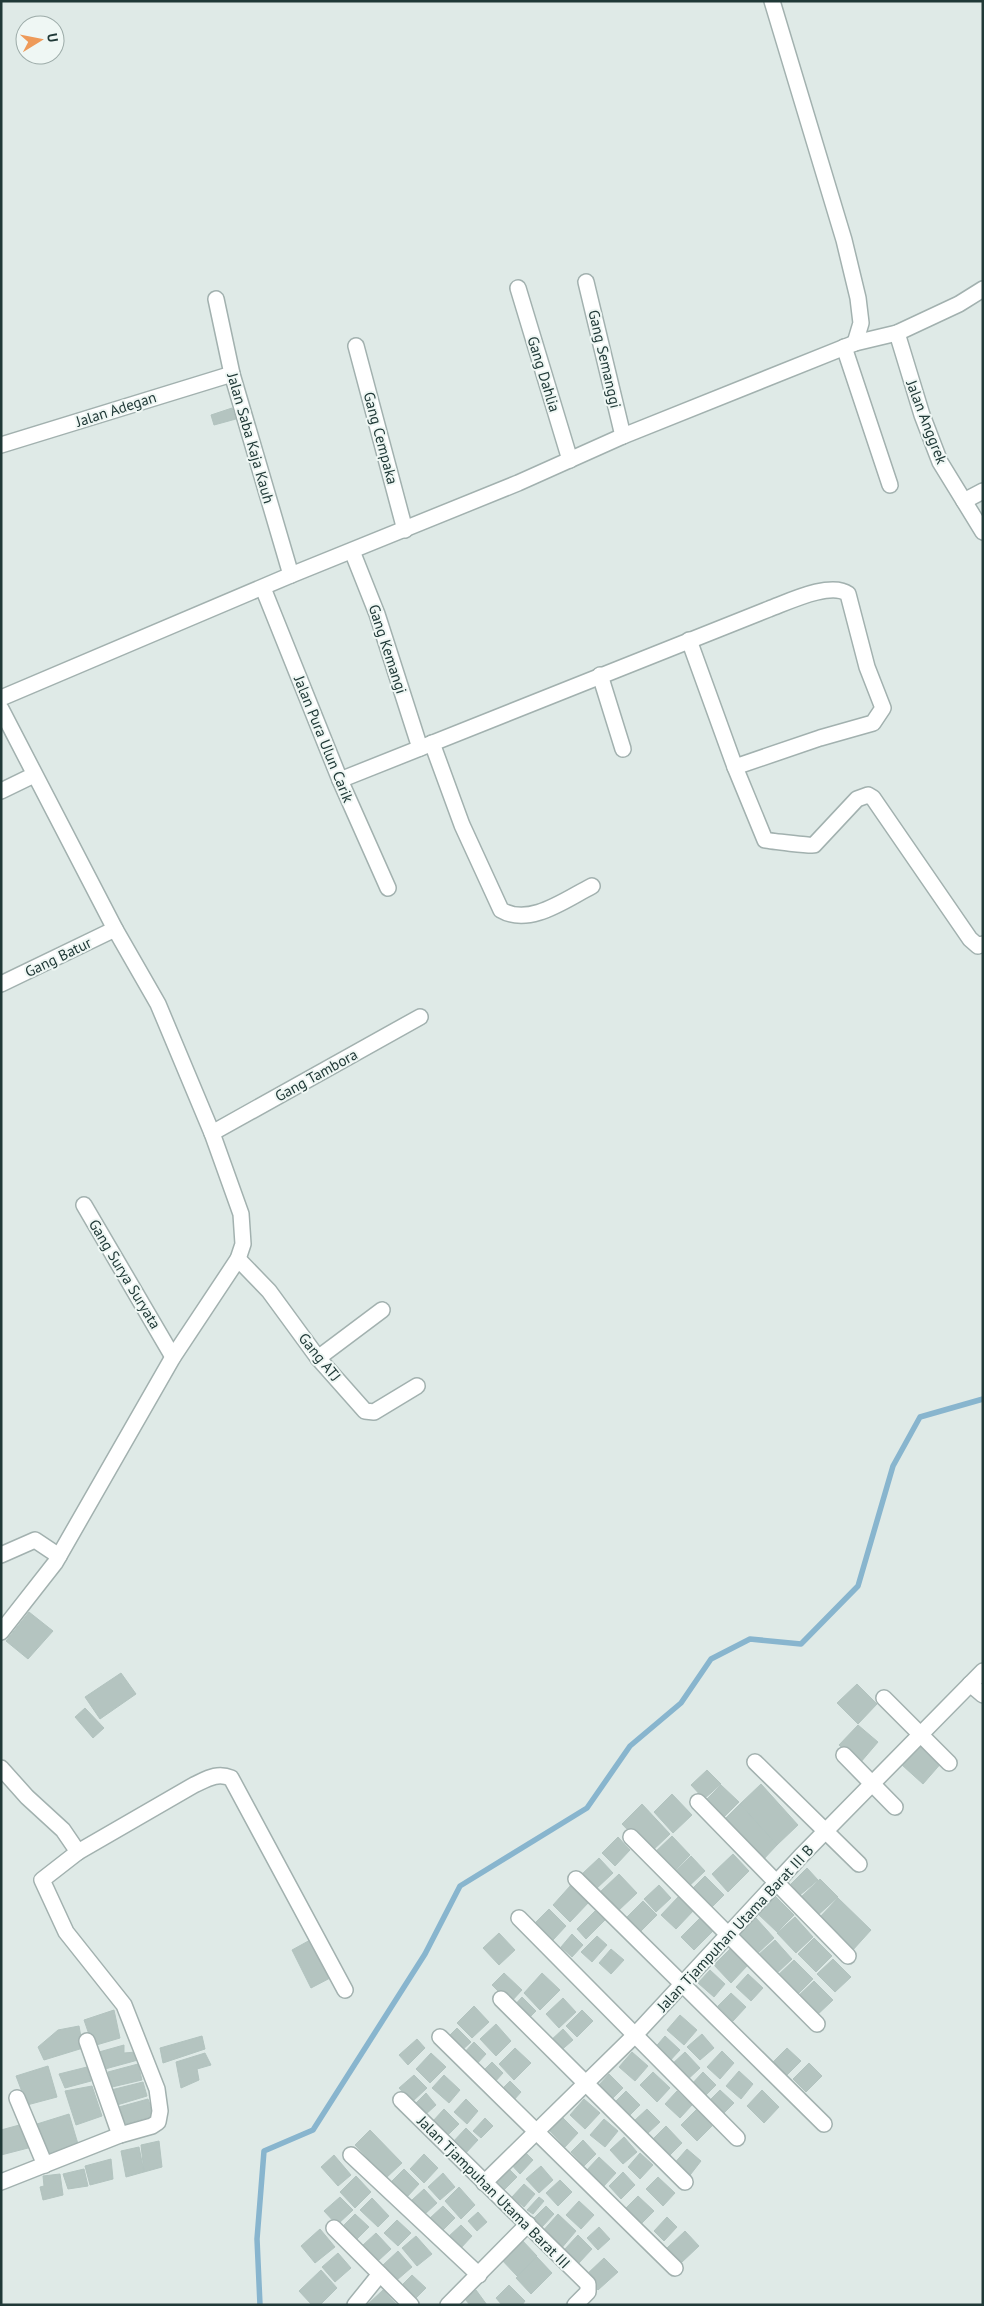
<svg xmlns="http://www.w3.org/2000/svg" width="984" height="2306" font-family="'PT Sans',sans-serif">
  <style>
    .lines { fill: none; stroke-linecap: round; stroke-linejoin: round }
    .stream { stroke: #88b5ce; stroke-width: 5.5 }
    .building { fill: #b4c4c0; stroke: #b2c3bf }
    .minor-casing { stroke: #a2b1af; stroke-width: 18 }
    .minor { stroke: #fff; stroke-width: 15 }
    .labels { text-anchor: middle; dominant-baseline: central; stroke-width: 4; stroke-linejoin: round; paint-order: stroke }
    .street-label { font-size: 15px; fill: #203937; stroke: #eff7f4 }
  </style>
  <rect width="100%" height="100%" fill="#dfeae7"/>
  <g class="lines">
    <!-- stream -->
    <path class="stream" d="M260,2305L257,2239L264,2151L313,2130L425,1954L460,1886L587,1808L630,1746L681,1703L711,1659L750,1639L801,1644L858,1586L893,1466L920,1417L983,1399"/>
  </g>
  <!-- building -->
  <g class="building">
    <path d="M232,408L236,419L214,425L211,415Z"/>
    <path d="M29,1612L53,1631L28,1659L6,1641Z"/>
    <path d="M121,1673L136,1694L100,1719L85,1697Z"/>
    <path d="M857,1684L877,1704L858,1724L837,1703Z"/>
    <path d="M85,1708L104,1728L93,1738L75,1717Z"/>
    <path d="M858,1725L878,1742L860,1763L839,1745Z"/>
    <path d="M922,1741L943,1761L923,1784L902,1765Z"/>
    <path d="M707,1770L721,1784L704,1799L691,1785Z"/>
    <path d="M761,1784L798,1825L777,1845L740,1804Z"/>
    <path d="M721,1785L739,1802L722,1819L705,1801Z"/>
    <path d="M672,1794L692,1815L673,1833L654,1812Z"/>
    <path d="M642,1804L670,1834L650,1853L622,1824Z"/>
    <path d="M740,1804L777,1845L761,1862L724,1820Z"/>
    <path d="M672,1836L690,1855L670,1875L652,1855Z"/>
    <path d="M618,1837L630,1850L615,1866L602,1853Z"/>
    <path d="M733,1854L749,1871L728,1892L712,1874Z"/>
    <path d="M691,1856L705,1871L685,1890L671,1875Z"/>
    <path d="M599,1858L613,1873L596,1889L582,1874Z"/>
    <path d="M807,1868L818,1880L800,1895L791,1884Z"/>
    <path d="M619,1874L637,1893L618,1911L600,1892Z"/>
    <path d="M705,1876L724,1895L707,1912L688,1893Z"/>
    <path d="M820,1879L838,1897L817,1916L800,1898Z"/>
    <path d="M571,1885L589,1902L570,1922L553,1905Z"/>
    <path d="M659,1885L671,1898L656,1912L644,1899Z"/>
    <path d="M679,1896L694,1910L676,1929L661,1915Z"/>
    <path d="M775,1896L794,1915L777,1932L758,1914Z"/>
    <path d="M838,1898L871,1930L852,1951L818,1919Z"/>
    <path d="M643,1901L657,1915L639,1933L625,1919Z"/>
    <path d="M549,1909L566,1926L553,1940L535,1923Z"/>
    <path d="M595,1911L605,1920L586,1939L577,1929Z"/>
    <path d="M701,1917L714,1930L694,1950L681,1937Z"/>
    <path d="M795,1917L813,1937L796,1953L777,1933Z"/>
    <path d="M756,1918L774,1938L756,1955L738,1936Z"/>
    <path d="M499,1933L515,1950L499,1965L483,1948Z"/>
    <path d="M572,1934L583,1945L572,1957L561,1947Z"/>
    <path d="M597,1936L607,1945L592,1962L581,1952Z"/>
    <path d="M814,1938L832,1956L816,1972L798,1954Z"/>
    <path d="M312,1939L332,1977L311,1988L292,1950Z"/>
    <path d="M775,1940L792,1959L775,1975L757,1956Z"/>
    <path d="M611,1949L624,1960L611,1974L599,1963Z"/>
    <path d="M730,1949L747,1966L731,1983L714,1965Z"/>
    <path d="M833,1959L851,1977L835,1992L817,1974Z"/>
    <path d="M794,1960L813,1979L795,1997L776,1977Z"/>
    <path d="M710,1970L725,1984L714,1997L698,1983Z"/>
    <path d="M504,1973L522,1990L510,2003L492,1985Z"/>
    <path d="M542,1973L560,1990L540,2010L524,1993Z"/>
    <path d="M748,1974L763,1988L751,2001L736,1987Z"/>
    <path d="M814,1981L833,2000L815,2017L796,1998Z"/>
    <path d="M731,1993L746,2007L733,2021L718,2006Z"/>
    <path d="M522,1997L536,2011L527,2020L513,2007Z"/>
    <path d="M563,1998L576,2012L559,2028L546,2014Z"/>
    <path d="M474,2006L489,2022L472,2038L457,2023Z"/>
    <path d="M114,2010L120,2038L93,2046L84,2020Z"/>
    <path d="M582,2010L593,2021L577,2037L566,2026Z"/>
    <path d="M680,2015L697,2030L684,2045L667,2030Z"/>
    <path d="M496,2024L511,2041L496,2056L480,2039Z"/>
    <path d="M79,2026L83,2048L44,2060L38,2047L58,2030Z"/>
    <path d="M457,2028L471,2042L460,2052L447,2038Z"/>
    <path d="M563,2029L573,2040L558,2053L549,2042Z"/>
    <path d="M702,2034L714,2048L700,2060L687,2047Z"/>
    <path d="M202,2036L205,2049L163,2063L160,2048Z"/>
    <path d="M665,2036L680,2050L666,2065L652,2051Z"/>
    <path d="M417,2039L425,2048L408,2065L399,2055Z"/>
    <path d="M474,2042L486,2054L475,2066L463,2054Z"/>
    <path d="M124,2045V2053L136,2052L138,2060L105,2069L99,2052Z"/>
    <path d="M515,2048L531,2063L514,2080L499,2064Z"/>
    <path d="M787,2048L801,2061L786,2076L772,2063Z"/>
    <path d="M722,2051L734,2063L720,2079L707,2067Z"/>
    <path d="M632,2052L648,2066L635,2081L619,2067Z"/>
    <path d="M685,2052L700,2068L685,2082L670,2066Z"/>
    <path d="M205,2053L211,2065L197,2069L199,2080L181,2088L176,2062Z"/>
    <path d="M431,2053L446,2067L430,2083L416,2069Z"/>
    <path d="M492,2062L503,2073L493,2084L482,2072Z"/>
    <path d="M809,2063L822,2076L806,2092L793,2079Z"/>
    <path d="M138,2064L142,2080L112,2087L108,2072Z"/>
    <path d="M48,2066L57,2097L27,2105L16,2076Z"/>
    <path d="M87,2067L91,2081L65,2088L59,2074Z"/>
    <path d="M739,2071L753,2084L741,2099L726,2086Z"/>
    <path d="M653,2072L670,2088L657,2102L640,2085Z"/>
    <path d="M703,2072L716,2085L702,2099L690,2086Z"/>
    <path d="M609,2074L623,2088L612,2099L598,2086Z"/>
    <path d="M414,2075L427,2088L412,2102L399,2088Z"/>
    <path d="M444,2075L460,2090L449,2103L432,2088Z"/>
    <path d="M510,2081L521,2092L513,2101L501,2090Z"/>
    <path d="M143,2082L147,2096L117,2105L111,2090Z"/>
    <path d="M92,2086L102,2116L76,2125L65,2091Z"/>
    <path d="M720,2090L734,2103L720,2117L707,2103Z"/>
    <path d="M762,2090L779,2107L764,2123L747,2106Z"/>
    <path d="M626,2091L640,2105L627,2118L613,2104Z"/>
    <path d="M677,2091L692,2105L680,2118L665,2104Z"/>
    <path d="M426,2093L436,2105L425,2115L415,2104Z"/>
    <path d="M148,2099L154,2116L125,2124L119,2107Z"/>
    <path d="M466,2099L478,2111L467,2124L454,2112Z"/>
    <path d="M584,2099L600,2113L585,2129L570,2115Z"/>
    <path d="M444,2109L459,2124L447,2136L433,2121Z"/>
    <path d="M647,2109L660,2122L647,2134L634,2121Z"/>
    <path d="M697,2109L713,2125L697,2141L681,2125Z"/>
    <path d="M69,2114L78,2144L49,2155L37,2124Z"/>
    <path d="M562,2117L578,2133L565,2147L549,2130Z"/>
    <path d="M485,2118L493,2126L481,2138L473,2131Z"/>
    <path d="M604,2119L618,2131L605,2147L590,2135Z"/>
    <path d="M23,2124L32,2147L1,2155V2130Z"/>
    <path d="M666,2126L682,2143L668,2157L652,2140Z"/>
    <path d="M466,2128L478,2140L464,2155L452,2143Z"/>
    <path d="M370,2130L402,2163L386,2178L355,2145Z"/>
    <path d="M624,2137L637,2152L623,2164L610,2150Z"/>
    <path d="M583,2140L596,2154L584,2166L571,2152Z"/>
    <path d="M159,2141L162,2167L144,2172L141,2145Z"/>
    <path d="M139,2147L144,2172L126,2177L121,2151Z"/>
    <path d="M521,2148L533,2160L520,2174L508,2161Z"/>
    <path d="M687,2149L701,2161L687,2179L672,2166Z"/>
    <path d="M640,2153L653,2165L640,2179L628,2167Z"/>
    <path d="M424,2154L438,2168L424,2183L410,2169Z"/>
    <path d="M334,2155L351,2175L338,2186L321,2167Z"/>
    <path d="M599,2157L616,2173L603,2187L586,2171Z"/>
    <path d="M111,2159L113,2179L90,2185L85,2166Z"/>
    <path d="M506,2166L517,2177L503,2191L492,2180Z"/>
    <path d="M541,2166L553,2180L539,2193L526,2179Z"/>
    <path d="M84,2169L88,2186L68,2189L63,2174Z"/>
    <path d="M404,2169L419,2184L407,2197L392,2181Z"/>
    <path d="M623,2172L635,2185L621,2199L609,2186Z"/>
    <path d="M443,2173L455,2187L440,2200L428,2187Z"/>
    <path d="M60,2174L63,2195L43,2200L40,2187L44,2186L43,2176Z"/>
    <path d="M356,2176L371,2192L355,2208L340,2192Z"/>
    <path d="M658,2177L675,2193L663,2206L646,2189Z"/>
    <path d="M560,2180L572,2192L558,2206L546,2193Z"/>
    <path d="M524,2184L535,2194L524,2207L512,2197Z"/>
    <path d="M459,2187L475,2205L461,2219L445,2201Z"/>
    <path d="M424,2189L437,2203L425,2214L412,2200Z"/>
    <path d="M638,2196L654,2211L641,2224L625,2209Z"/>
    <path d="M340,2197L353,2210L337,2225L324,2211Z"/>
    <path d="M539,2197L544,2201L533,2214L527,2210Z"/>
    <path d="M372,2198L389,2216L378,2227L360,2210Z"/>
    <path d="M579,2201L594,2215L581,2229L566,2215Z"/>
    <path d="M443,2206L455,2218L442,2231L429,2219Z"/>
    <path d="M546,2206L554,2214L542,2227L533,2219Z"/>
    <path d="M478,2212L487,2222L477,2231L468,2221Z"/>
    <path d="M355,2214L369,2227L357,2239L343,2226Z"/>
    <path d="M558,2214L576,2231L560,2250L541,2233Z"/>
    <path d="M667,2217L677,2227L664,2241L654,2231Z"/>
    <path d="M397,2220L411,2233L398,2246L384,2233Z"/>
    <path d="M461,2225L472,2236L460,2249L448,2237Z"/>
    <path d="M599,2227L610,2239L598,2250L587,2238Z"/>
    <path d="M320,2229L335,2247L315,2263L301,2246Z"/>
    <path d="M685,2231L699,2246L681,2263L667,2248Z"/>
    <path d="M376,2233L391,2249L378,2261L363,2245Z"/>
    <path d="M578,2235L592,2249L578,2264L564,2250Z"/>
    <path d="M416,2236L432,2254L417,2266L402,2248Z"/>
    <path d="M520,2238L537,2256L517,2276L500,2258Z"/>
    <path d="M398,2251L412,2267L397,2280L383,2265Z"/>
    <path d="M338,2253L351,2268L335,2282L322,2267Z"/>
    <path d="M537,2257L552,2273L531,2294L516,2278Z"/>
    <path d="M604,2258L618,2272L598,2290L585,2276Z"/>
    <path d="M321,2270L337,2288L320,2305H312L299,2291Z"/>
    <path d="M412,2275L426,2288L415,2299L401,2286Z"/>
    <path d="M509,2285L525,2301L522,2305H502L496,2298Z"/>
    <path d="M383,2290L397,2305H367Z"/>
    <path d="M476,2290L487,2305H470L465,2299Z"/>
  </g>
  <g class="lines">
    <defs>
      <g id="minor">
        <path d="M772,1L844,240L858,298L861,323L855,343"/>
        <path d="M586,282L623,436"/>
        <path d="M518,288L570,460"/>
        <path d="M216,299L232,374L291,575"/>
        <path d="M897,333L922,415L940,462L983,532"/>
        <path d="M356,346L405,530"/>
        <path d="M844,347L890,485"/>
        <path d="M1,445L232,374"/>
        <path d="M964,501L983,491"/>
        <path d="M352,551L377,614L420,748"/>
        <path d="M263,588L340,780L388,888"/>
        <path d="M689,640L735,767L765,840C770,841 811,846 814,845L857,799L868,795L873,798L970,939L978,946L983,944"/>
        <path d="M600,675L623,749"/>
        <path d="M1,698L291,575L518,483L623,436L855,343L897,333L959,304L983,289"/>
        <path d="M1,709L115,929L158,1004L212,1133L241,1214L243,1244L238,1259L173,1357L55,1563L1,1632"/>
        <path d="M432,743L462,825L501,910C530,927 566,899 592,886"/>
        <path d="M340,780L769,609C788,602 831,581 848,594L867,667L883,708L873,723L820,738L735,767"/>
        <path d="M1,791L34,775"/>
        <path d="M1,984L115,929"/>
        <path d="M212,1133L420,1017"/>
        <path d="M84,1205L173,1357"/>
        <path d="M238,1259L269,1291L318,1358L365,1411L374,1412L417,1386"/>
        <path d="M318,1358L382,1310"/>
        <path d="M1,1555L35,1540L59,1556"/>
        <path d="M970,1684L983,1695"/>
        <path d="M884,1698L949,1763"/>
        <path d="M844,1755L895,1807"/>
        <path d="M755,1762L859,1864"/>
        <path d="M1,1768L27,1797L63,1830L78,1852"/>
        <path d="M698,1802L848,1956"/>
        <path d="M631,1837L817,2024"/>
        <path d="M576,1879L824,2124"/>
        <path d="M519,1918L737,2138"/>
        <path d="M501,1999L685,2182"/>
        <path d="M440,2037L675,2268"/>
        <path d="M87,2041L120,2135"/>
        <path d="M17,2098L45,2165"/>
        <path d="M401,2100L588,2284V2292L575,2305"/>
        <path d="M351,2155L479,2275"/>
        <path d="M1,2182L120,2135L152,2126L158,2122L160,2111L157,2089L124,2005L66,1932L42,1880L78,1852L194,1785C207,1779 217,1772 231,1778L345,1990"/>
        <path d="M484,2183L634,2036L801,1856L983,1671"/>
        <path d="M334,2228L411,2305"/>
        <path d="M355,2305L380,2274"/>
        <path d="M448,2305L528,2224"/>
      </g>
    </defs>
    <!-- minor casing -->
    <use href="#minor" class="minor-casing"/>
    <!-- minor -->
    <use href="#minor" class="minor"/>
  </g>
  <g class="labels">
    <!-- street labels -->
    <g class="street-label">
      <text transform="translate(605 359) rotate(77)">Gang Semanggi</text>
      <text transform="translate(544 374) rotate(73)">Gang Dahlia</text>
      <text transform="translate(116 409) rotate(-18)">Jalan Adegan</text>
      <text transform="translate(927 422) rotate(69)">Jalan Anggrek</text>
      <text transform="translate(251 438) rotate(74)">Jalan Saba Kaja Kauh</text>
      <text transform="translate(381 438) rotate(75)">Gang Cempaka</text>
      <text transform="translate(388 649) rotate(72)">Gang Kemangi</text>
      <text transform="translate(324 739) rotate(68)">Jalan Pura Ulun Carik</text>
      <text transform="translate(58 957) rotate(-26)">Gang Batur</text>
      <text transform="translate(316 1075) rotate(-29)">Gang Tambora</text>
      <text transform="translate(125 1274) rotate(59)">Gang Surya Suryata</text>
      <text transform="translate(320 1357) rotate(51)">Gang ATJ</text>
      <text transform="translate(735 1928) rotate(-47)">Jalan Tjampuhan Utama Barat III B</text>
      <text transform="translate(494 2192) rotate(45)">Jalan Tjampuhan Utama Barat III</text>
    </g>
  </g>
  <!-- border -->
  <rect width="984" height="2306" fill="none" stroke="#203937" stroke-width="5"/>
  <!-- north arrow -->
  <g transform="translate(40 40) rotate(80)"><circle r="24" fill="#eff7f4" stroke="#9caba8"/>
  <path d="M0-4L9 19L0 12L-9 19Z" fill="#ee9a59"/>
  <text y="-8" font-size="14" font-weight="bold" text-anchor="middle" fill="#203937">U</text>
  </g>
</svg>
